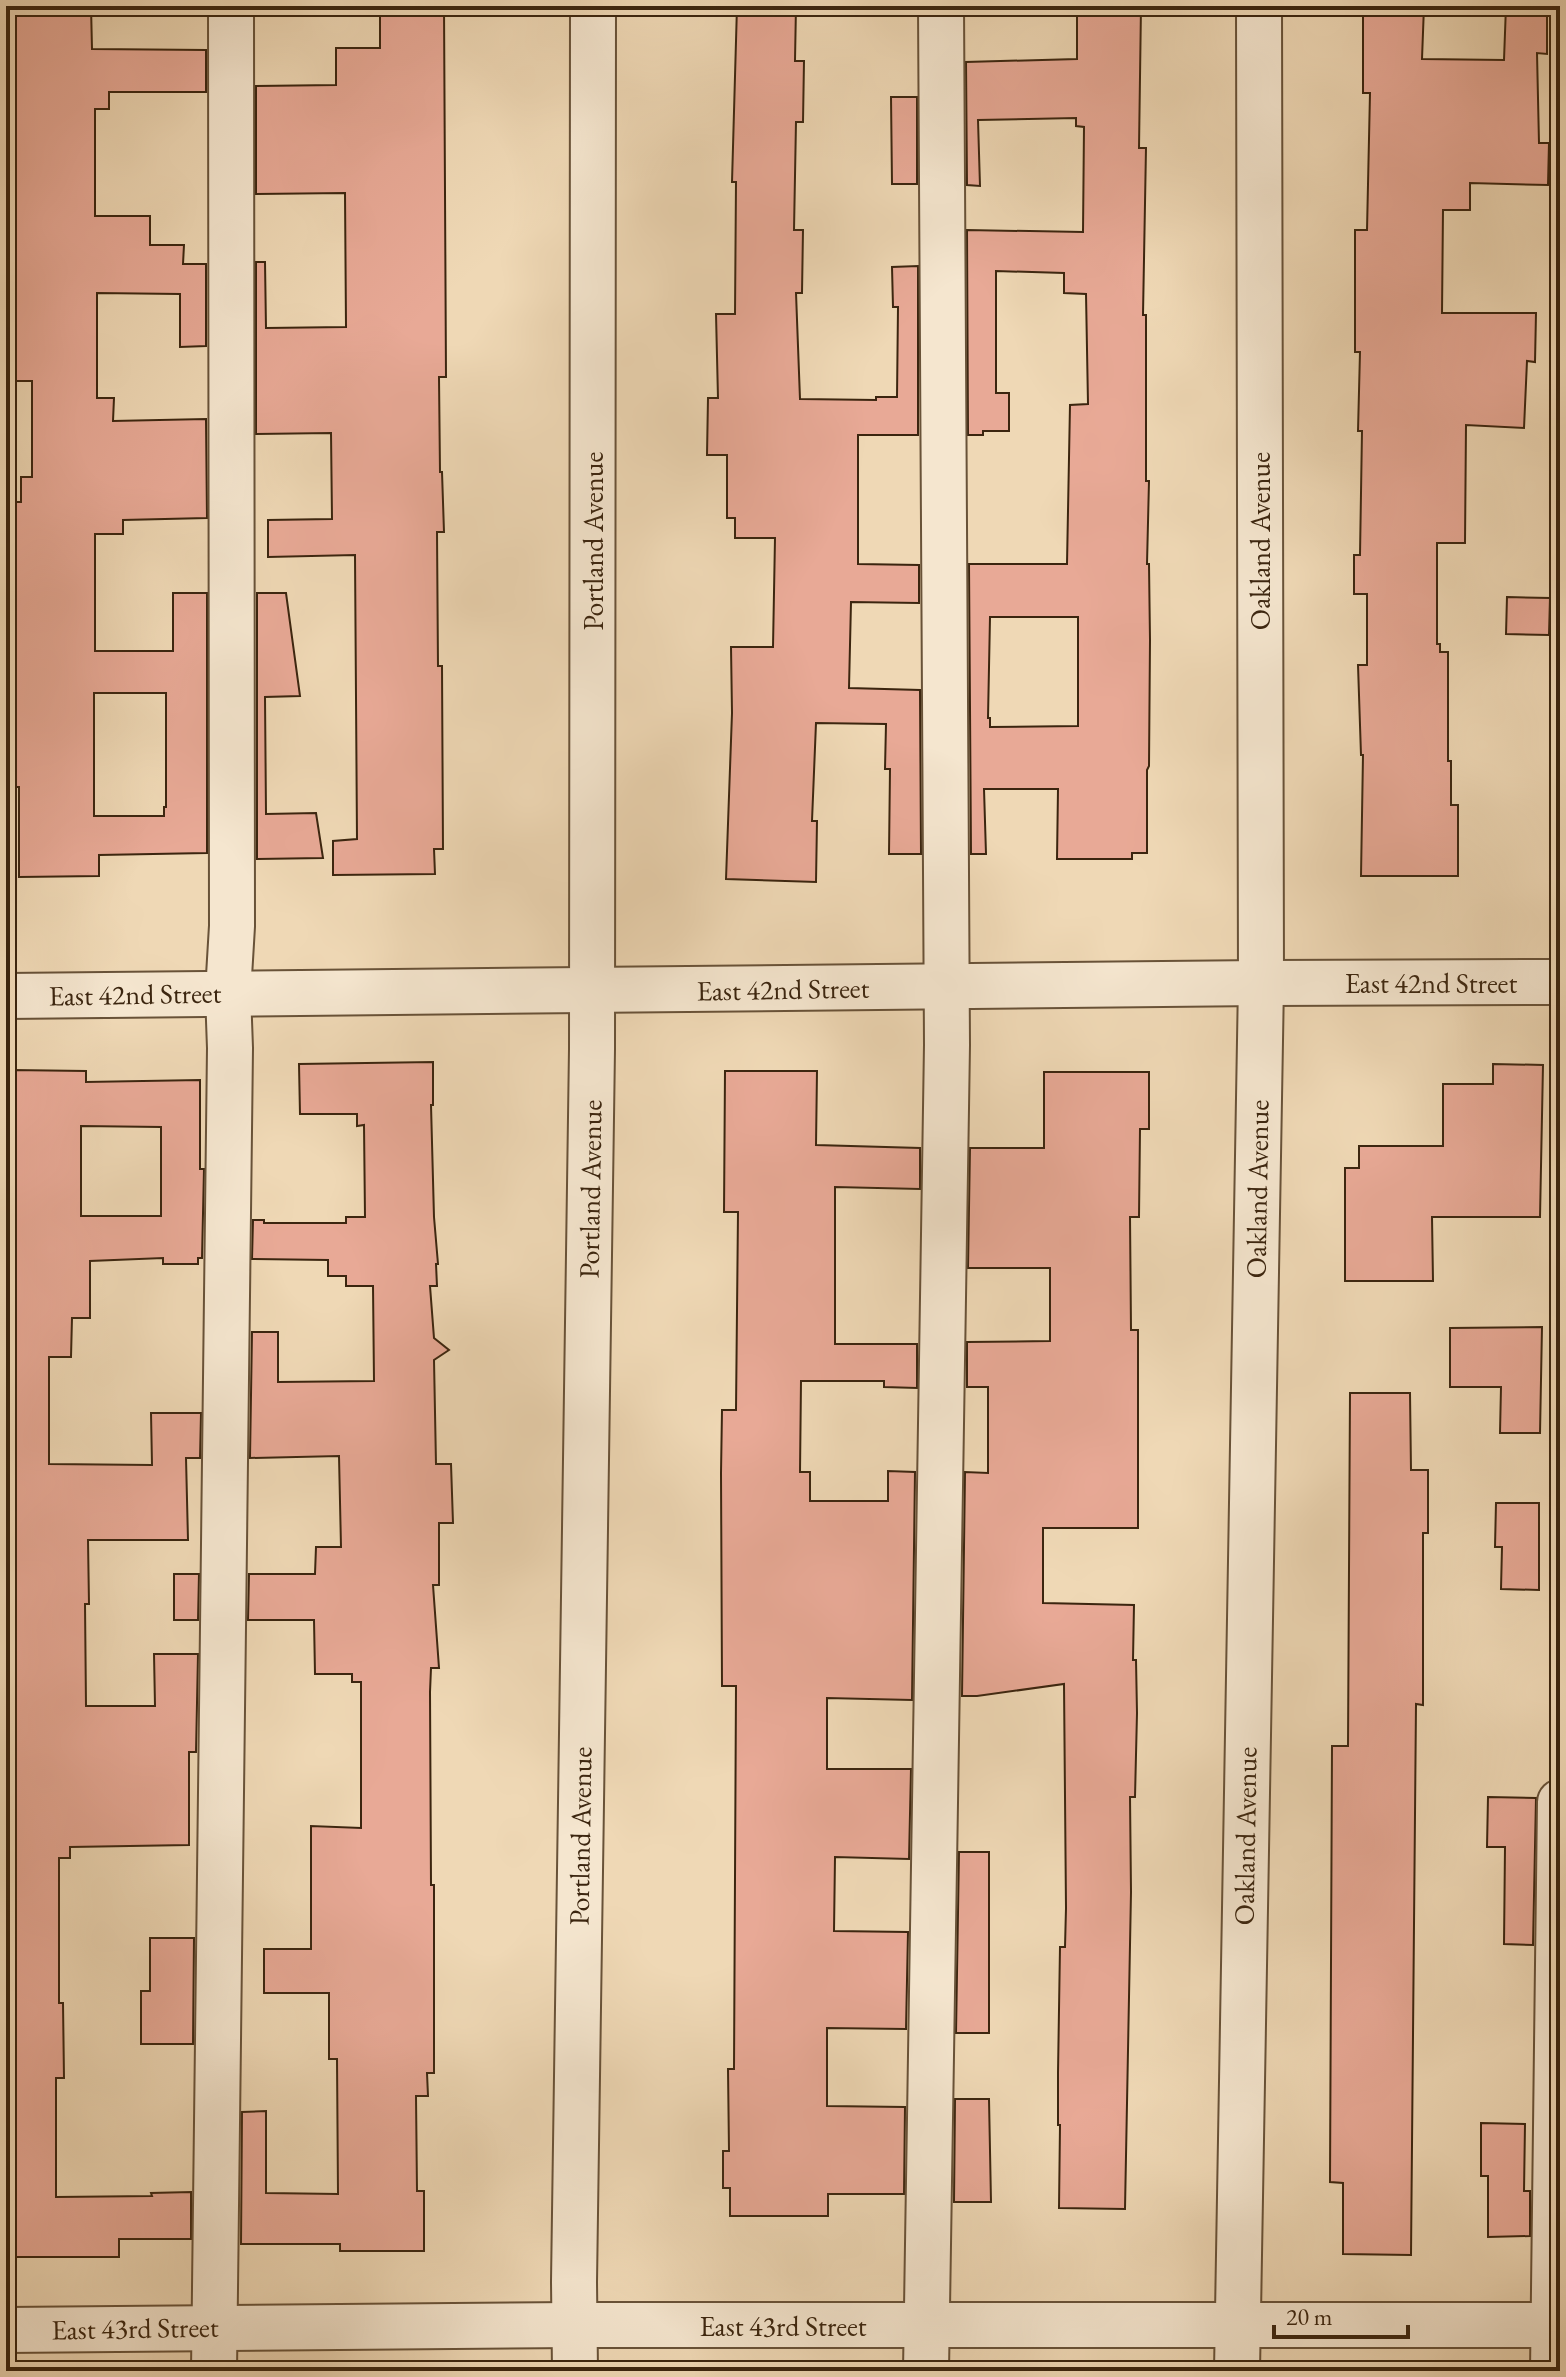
<svg xmlns="http://www.w3.org/2000/svg" width="1566" height="2377" font-family="'EB Garamond',serif">
  <style>
    .building { fill: #e8a996; stroke: #3b250f; stroke-width: 2; fill-rule: evenodd }
    .lines { fill: none; stroke-linecap: round; stroke-linejoin: round }
    .minor-casing { stroke: #685238; stroke-width: 48 }
    .minor { stroke: #f5e6cf; stroke-width: 44 }
    .labels { text-anchor: middle; dominant-baseline: central; stroke-width: 8; stroke-linejoin: round; paint-order: stroke }
    .street-label { font-size: 28px; fill: #3b250f; stroke: #f5e6cf }
  </style>
  <rect width="100%" height="100%" fill="#efd8b5"/>
  <filter id="stains"><feTurbulence type="fractalNoise" baseFrequency=".0025" numOctaves="4"/><feColorMatrix values="0 0 0 0 .2 0 0 0 0 .09 0 0 0 0 .02 0 0 0 .5 -.17"/></filter>
  <radialGradient id="worn" r=".72"><stop offset=".6" stop-color="#630" stop-opacity="0"/><stop offset="1" stop-color="#630" stop-opacity=".3"/></radialGradient>
  <!-- building -->
  <g class="building">
    <path d="M8,6H91L92,49L206,50V92H109V109H95V216H150V245H184L183,264H206V346L180,347V294L97,293V398H114L113,421L206,419L207,518L123,520V534H95V651H173V593H207V853L99,855V876L19,877V787H14V732H16L15,623H6V502H21V477H32V381H13L14,280H10L9,266ZM94,693H166V807H164V816H94Z"/>
    <path d="M380,6H444L446,377H439L440,472H442L444,532H437L438,666H442L443,849H434L435,874L333,875V841L357,839L355,555L268,557V520L332,519L331,433L256,434V262H265L266,328L346,327L345,193L256,194V86L336,85V48H380Z"/>
    <path d="M737,6H796L795,61H804L803,122H796L794,230H803L802,293H796L800,399L876,400V397H897L898,307H893L892,267L918,266V435H858V564L919,565V603L851,602L849,688L920,690L921,854H889L890,769H885L886,724L816,723L812,821H817L816,882L726,879L732,713L731,647H773L775,538H735V518H727V455H707L708,398H718L716,314H735L736,182H732Z"/>
    <path d="M1077,6H1141L1139,148H1146L1143,315H1146V481H1149L1147,564H1149L1150,640L1149,766L1147,770V853H1132V859H1057L1058,789H984L986,854H971L969,564H1067L1070,405L1088,404L1086,294L1064,293V273L996,271V393H1009V431H983V435H968L967,230L1083,232L1084,127L1076,126V118L978,120L980,186L967,185L966,62L1077,59ZM990,617H1078V726L990,727V718H988Z"/>
    <path d="M1363,6H1424L1422,59L1504,60L1506,6H1536V11H1547V54L1537,53L1539,143H1549L1548,185L1470,183V210H1443L1442,313H1536L1535,362L1527,361L1524,428L1466,425L1465,543H1437V644H1440V652H1448V761H1451V805H1458V876H1361L1363,755H1361L1358,665H1367V594H1354V555H1360L1362,431H1358L1360,352H1355V230H1367L1370,93H1363Z"/>
    <path d="M891,97H917V184H892Z"/>
    <path d="M257,593H286L300,696L265,697L266,814L316,813L323,858L257,859Z"/>
    <path d="M1507,597L1550,598L1549,635L1506,634Z"/>
    <path d="M433,1062V1105H431L434,1217L438,1264H436L437,1286H430L434,1338L449,1350L434,1360L436,1464H451L453,1523H439V1585H433L439,1668H431L430,1692L431,1885H434V2073H427L428,2096H416L417,2191H424V2251H340V2244H241L242,2112L266,2111V2193L338,2194L337,2059H329V1993H264V1949H311V1826L361,1828V1682H352V1674H315L314,1620H248L249,1574H315L316,1547H341L339,1456L250,1458L252,1332H278V1382L374,1381L373,1286H346V1276H328V1260L252,1259L253,1220H264V1223H346V1217H365L364,1125L357,1126V1114H300L299,1064Z"/>
    <path d="M1493,1064L1543,1065L1540,1217H1432L1433,1281H1345V1168H1359V1146H1443V1084H1493Z"/>
    <path d="M11,1070L86,1071V1082L200,1080V1169H204L202,1258H198V1264H163V1258L90,1261V1318H72L71,1357H49V1464L152,1465L151,1413H201L200,1458H186L188,1540H88L89,1604H85L86,1706H155L154,1654H198L196,1752H189V1845L70,1847V1858H59V2003H63L64,2078H56V2197L152,2196L151,2193L191,2192V2239H119V2257H6V1714H12V1631L9,1522L10,1428H6V1252H13ZM81,1126L161,1127V1216H81Z"/>
    <path d="M725,1071H817L816,1145L920,1148V1189L835,1187V1344H917V1388L884,1387V1381H801L800,1472H810V1501H888V1471L915,1472L912,1700L827,1698V1769H911L909,1859L835,1857L834,1931L908,1932L906,2029L827,2028V2106L905,2107L904,2194H828V2216H730V2188H723V2151H729L728,2069H734L736,1686H722L721,1473L722,1410H736L738,1212H724Z"/>
    <path d="M1044,1072H1149V1129H1140L1139,1217H1130L1131,1330H1138V1528H1043V1603L1134,1605L1133,1660H1136L1137,1713L1135,1797H1130L1131,1892L1125,2209L1059,2208L1060,2125H1058V2073L1060,1947H1065L1066,1908L1064,1684L977,1696H962L965,1472L988,1473V1387H967V1342L1050,1341V1268H968L970,1148H1044Z"/>
    <path d="M1542,1327L1540,1433H1500L1501,1387H1450V1328Z"/>
    <path d="M1350,1393H1410L1411,1470H1428V1533H1423V1705L1416,1704L1411,2255L1343,2254V2183L1330,2182L1332,1746H1348Z"/>
    <path d="M1496,1503H1539V1590L1501,1589L1502,1547H1495Z"/>
    <path d="M174,1574H199L198,1620H174Z"/>
    <path d="M1488,1797L1536,1798L1533,1945L1504,1944L1505,1847H1487Z"/>
    <path d="M959,1852H989V2033H956Z"/>
    <path d="M150,1938H194L193,2044H141V1991H150Z"/>
    <path d="M955,2099H989L991,2202H954Z"/>
    <path d="M1481,2123L1525,2124L1524,2191H1530V2236L1488,2237V2176H1481Z"/>
  </g>
  <g class="lines">
    <defs>
      <g id="minor">
        <path d="M6,996L1261,983L1560,982"/>
        <path d="M6,2330L574,2325H1560"/>
        <path d="M214,2371L230,1048L228,993L232,926L231,6"/>
        <path d="M575,2371L574,2282L592,1049L593,6"/>
        <path d="M926,2371L947,1045L941,6"/>
        <path d="M1237,2371L1261,983L1259,6"/>
        <path d="M1553,2371L1560,1802"/>
      </g>
    </defs>
    <!-- minor casing -->
    <use href="#minor" class="minor-casing"/>
    <!-- minor -->
    <use href="#minor" class="minor"/>
  </g>
  <g class="labels">
    <!-- street labels -->
    <g class="street-label">
      <text transform="translate(593 541) rotate(-90)">Portland Avenue</text>
      <text transform="translate(1260 541) rotate(-90)">Oakland Avenue</text>
      <text x="1431" y="983">East 42nd Street</text>
      <text transform="translate(783 989) rotate(-1)">East 42nd Street</text>
      <text transform="translate(135 994) rotate(-1)">East 42nd Street</text>
      <text transform="translate(590 1189) rotate(-89)">Portland Avenue</text>
      <text transform="translate(1257 1189) rotate(-89)">Oakland Avenue</text>
      <text transform="translate(580 1836) rotate(-89)">Portland Avenue</text>
      <text transform="translate(1245 1836) rotate(-89)">Oakland Avenue</text>
      <text x="783" y="2326">East 43rd Street</text>
      <text transform="translate(135 2328) rotate(-1)">East 43rd Street</text>
    </g>
  </g>
  <!-- margin -->
  <rect width="1566" height="2377" fill="none" stroke="#efd8b5" stroke-width="32"/>
  <rect x="8" y="8" width="1550" height="2361" fill="none" stroke="#3b250f" stroke-width="4"/>
  <rect x="16" y="16" width="1534" height="2345" fill="none" stroke="#3b250f" stroke-width="2"/>
  <!-- scale -->
  <path d="M1274 2325v12h134v-12" fill="none" stroke="#3b250f" stroke-width="4"/>
  <text x="1286" y="2325" font-size="24" fill="#3b250f" stroke="#f5e6cf" stroke-width="6" paint-order="stroke">20 m</text>
  <rect width="100%" height="100%" filter="url(#stains)"/>
  <rect width="100%" height="100%" fill="url(#worn)"/>
</svg>
